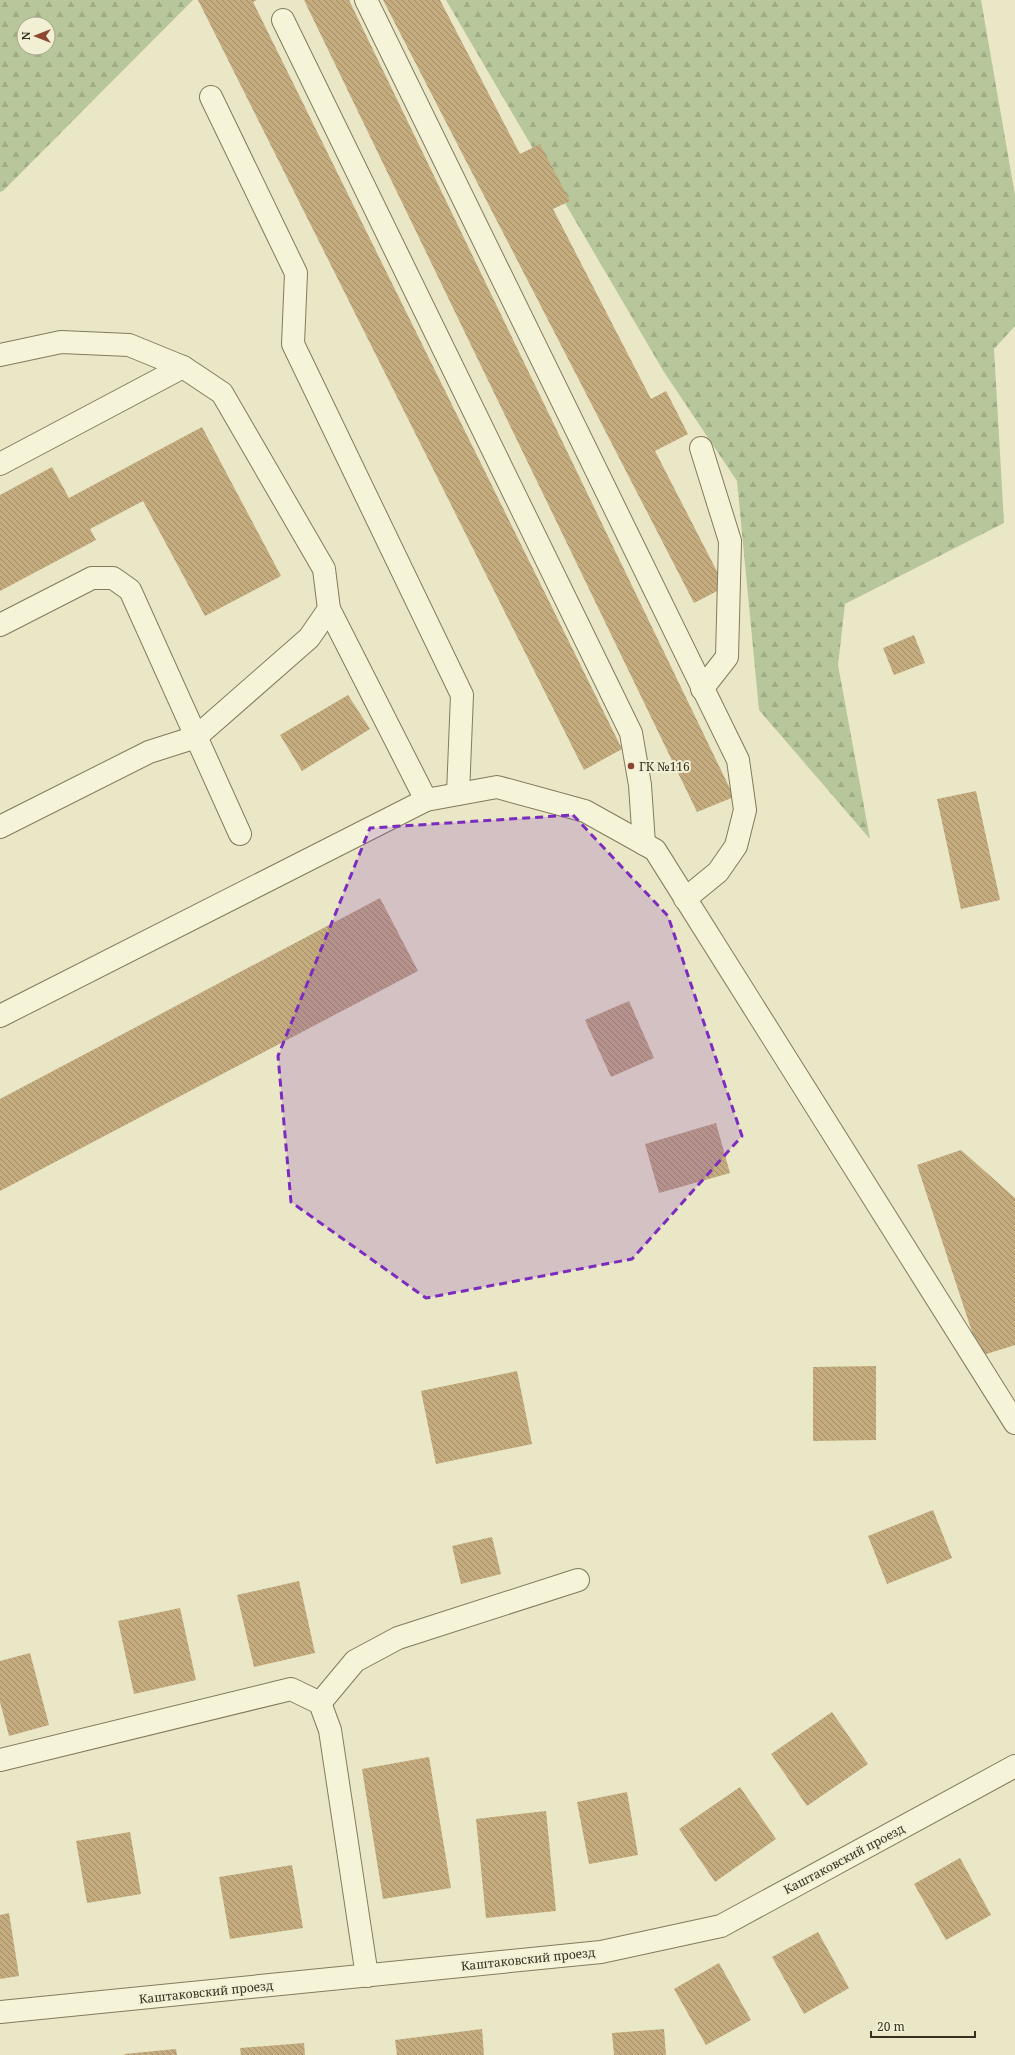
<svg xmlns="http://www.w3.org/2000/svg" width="1015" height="2055" font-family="'Noto Serif',serif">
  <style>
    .forest { fill: url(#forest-firs); fill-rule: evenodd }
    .building { fill: url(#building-back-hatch) }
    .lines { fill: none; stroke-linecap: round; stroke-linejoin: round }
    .minor-casing { stroke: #837a5d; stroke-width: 24 }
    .minor { stroke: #f5f3d8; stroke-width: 22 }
    .marked { fill: #7b2cbf; fill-opacity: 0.2; stroke: #7b2cbf; stroke-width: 3; stroke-dasharray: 8 5; stroke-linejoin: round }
    .poi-dot { fill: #8c4733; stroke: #f2f0d4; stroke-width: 1.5 }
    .labels { text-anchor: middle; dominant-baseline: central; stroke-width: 4; stroke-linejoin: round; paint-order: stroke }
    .poi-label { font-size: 12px; fill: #352f20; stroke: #f2f0d4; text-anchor: start }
    .street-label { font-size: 12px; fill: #352f20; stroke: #f2f0d4 }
  </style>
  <defs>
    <pattern id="forest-firs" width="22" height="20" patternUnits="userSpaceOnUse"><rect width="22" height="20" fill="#b7c79b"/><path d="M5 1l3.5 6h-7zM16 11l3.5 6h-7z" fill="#9eab85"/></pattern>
    <pattern id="building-back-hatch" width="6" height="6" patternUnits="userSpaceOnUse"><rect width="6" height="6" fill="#c4ac7f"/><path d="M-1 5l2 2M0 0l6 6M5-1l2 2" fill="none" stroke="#a08c68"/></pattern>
  </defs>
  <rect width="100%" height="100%" fill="#eae7c6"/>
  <!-- forest -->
  <g class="forest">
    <path d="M0,0H193L3,191L0,192ZM24,24H48V48H24Z"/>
    <path d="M446,0H981L1015,195V326L994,349L1004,523L845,604L838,665L870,839L759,710L737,481L664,372Z"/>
  </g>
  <!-- building -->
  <g class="building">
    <path d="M198,0H257L253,2L622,749L584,770Z"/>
    <path d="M304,0H349L734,797L697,812Z"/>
    <path d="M383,0H440L520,154L540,144L570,201L553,209L651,399L666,391L688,434L655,451L725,587L694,603Z"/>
    <path d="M202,427L281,576L205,616L143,501L90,529L96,540L0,591V495L52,467L69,498Z"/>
    <path d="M914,635L925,663L894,675L883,648Z"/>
    <path d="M348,695L370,729L302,771L280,735Z"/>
    <path d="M976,791L1000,900L961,909L937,799Z"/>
    <path d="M380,898L418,971L0,1191V1099Z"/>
    <path d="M629,1001L654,1058L611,1077L585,1020Z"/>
    <path d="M716,1123L730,1173L659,1193L645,1144Z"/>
    <path d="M961,1150L1015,1198V1345L980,1356L917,1165Z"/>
    <path d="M876,1366V1440L813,1441V1367Z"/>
    <path d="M517,1371L532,1444L436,1464L421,1391Z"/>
    <path d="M933,1510L952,1558L887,1584L868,1536Z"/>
    <path d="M492,1537L501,1574L461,1584L452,1546Z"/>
    <path d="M299,1581L315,1653L254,1667L237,1595Z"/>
    <path d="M180,1608L196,1680L134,1694L118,1621Z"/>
    <path d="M30,1653L49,1725L9,1736L0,1702V1661Z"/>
    <path d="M832,1712L868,1764L807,1806L771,1754Z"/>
    <path d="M429,1757L451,1888L383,1899L362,1769Z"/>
    <path d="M740,1787L776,1839L715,1882L679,1829Z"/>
    <path d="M627,1792L638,1855L589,1864L577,1802Z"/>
    <path d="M546,1811L556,1911L486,1918L476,1819Z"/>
    <path d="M130,1832L141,1894L87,1903L76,1841Z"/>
    <path d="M960,1858L991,1915L946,1940L914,1884Z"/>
    <path d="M292,1865L303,1928L230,1939L219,1877Z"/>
    <path d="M9,1913L19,1976L0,1979V1915Z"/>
    <path d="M818,1932L849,1988L804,2014L772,1957Z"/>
    <path d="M719,1963L751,2020L706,2045L674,1989Z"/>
    <path d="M482,2029L484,2055H397L395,2040Z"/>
    <path d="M664,2029L666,2055H614L612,2033Z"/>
    <path d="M304,2043L305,2055H241L240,2048Z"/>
    <path d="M176,2049L177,2055H125L124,2054Z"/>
  </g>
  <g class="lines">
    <defs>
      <g id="minor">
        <path d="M366,0L738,760L745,810L736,846L718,872L685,899"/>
        <path d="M283,20L631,733L640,785L644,844"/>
        <path d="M211,97L296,273L293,344L462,695L458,794"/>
        <path d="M0,355L61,342L129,345L183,367L222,393L324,569L329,609L309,638L196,737L149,752L0,827"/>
        <path d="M701,448L730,541L727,657L702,689"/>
        <path d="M0,464L183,367"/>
        <path d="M329,609L426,800"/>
        <path d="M0,625L92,578H113L130,590L240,834"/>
        <path d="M0,1016L426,800L497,787L585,811L655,850L1015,1423"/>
        <path d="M320,1703L355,1661L398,1638L578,1580"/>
        <path d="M0,1760L291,1689L320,1703L330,1730L367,1976"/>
        <path d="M0,2012L601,1952L721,1926L1015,1766"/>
      </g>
    </defs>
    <!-- minor casing -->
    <use href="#minor" class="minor-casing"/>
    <!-- minor -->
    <use href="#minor" class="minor"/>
  </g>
  <!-- marked area -->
  <path class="marked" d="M573,815L668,916L742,1136L632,1259L426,1298L291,1202L278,1056L370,828Z"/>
  <!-- markers -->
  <circle class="poi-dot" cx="631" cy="766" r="4"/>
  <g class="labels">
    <!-- poi labels -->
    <g class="poi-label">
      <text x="639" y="766">ГК №116</text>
    </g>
    <!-- street labels -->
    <g class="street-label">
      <text transform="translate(844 1859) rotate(-28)">Каштаковский проезд</text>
      <text transform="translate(528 1959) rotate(-6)">Каштаковский проезд</text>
      <text transform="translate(206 1992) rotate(-6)">Каштаковский проезд</text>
    </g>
  </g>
  <!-- north arrow -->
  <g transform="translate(36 36) rotate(270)"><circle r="19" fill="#f2f0d4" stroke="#a6a38c"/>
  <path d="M0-3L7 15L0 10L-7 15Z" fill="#8c4733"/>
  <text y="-6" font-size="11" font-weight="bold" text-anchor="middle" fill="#352f20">N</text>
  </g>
  <!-- scale -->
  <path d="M871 2031v6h104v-6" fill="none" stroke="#352f20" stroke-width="2"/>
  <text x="877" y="2031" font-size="12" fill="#352f20" stroke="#f2f0d4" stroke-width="3" paint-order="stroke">20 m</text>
</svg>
